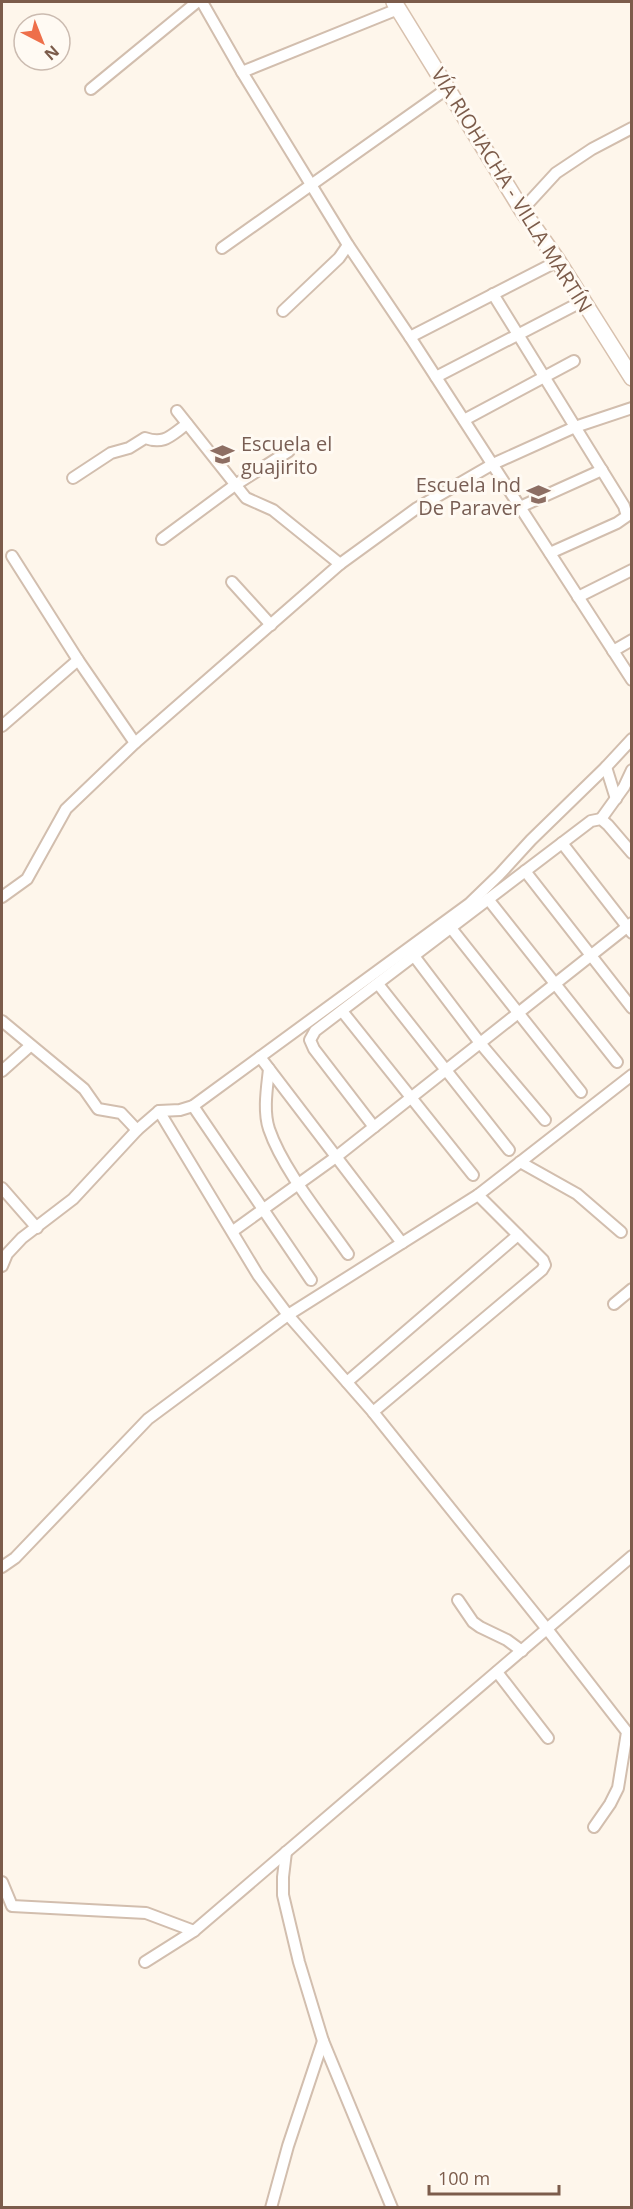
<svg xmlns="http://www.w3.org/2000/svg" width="633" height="2209" font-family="'Open Sans',sans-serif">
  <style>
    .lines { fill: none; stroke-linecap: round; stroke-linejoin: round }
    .street-casing { stroke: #d2beae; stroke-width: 14 }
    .secondary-casing { stroke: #d8c1ae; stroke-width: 18 }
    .street { stroke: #fff; stroke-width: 10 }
    .secondary { stroke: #fff; stroke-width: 15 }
    .labels { text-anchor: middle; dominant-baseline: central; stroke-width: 6; stroke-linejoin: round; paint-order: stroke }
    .street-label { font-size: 20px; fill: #7c5c4b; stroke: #fffaf3 }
    .education-label { font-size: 20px; fill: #785e54; stroke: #fffaf3; text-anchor: start }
  </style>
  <rect width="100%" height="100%" fill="#fef6eb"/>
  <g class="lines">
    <defs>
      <g id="street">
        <path d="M202,2L242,72L398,9"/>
        <path d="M242,72L348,245L410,337L632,680"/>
        <path d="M91,89L197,2"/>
        <path d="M522,210L556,173L592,149L632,128"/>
        <path d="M222,248L448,88"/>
        <path d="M493,294L624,506L627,516L617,523L550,553"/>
        <path d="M283,311L339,258L348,245"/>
        <path d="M410,337L558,261"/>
        <path d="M436,377L583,301"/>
        <path d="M177,411L246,498L273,510L340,564"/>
        <path d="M464,420L574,361"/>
        <path d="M73,478L111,453L129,448L145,438C165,445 171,435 187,424"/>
        <path d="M520,507L602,470"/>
        <path d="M162,539L235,485L289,451"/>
        <path d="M12,556L78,660L135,743"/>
        <path d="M232,582L271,625"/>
        <path d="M578,597L632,570"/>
        <path d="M613,651L632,640"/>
        <path d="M2,726L78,660"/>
        <path d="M606,767L616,799"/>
        <path d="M601,819L624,787L632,770"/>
        <path d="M562,843L632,933"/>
        <path d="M525,871L632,1008"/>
        <path d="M2,897L27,879L66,809L135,743L340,564L417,508L493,464L575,427L632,408"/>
        <path d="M488,899L617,1062"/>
        <path d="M451,928L581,1092"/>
        <path d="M414,956L480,1043L545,1120"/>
        <path d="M378,984L509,1150"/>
        <path d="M342,1011L473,1175"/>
        <path d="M2,1021L84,1089L98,1109L121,1113L137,1130"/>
        <path d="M260,1057L402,1243"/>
        <path d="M269,1069C267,1088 263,1111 269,1129C283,1170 323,1218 348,1254"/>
        <path d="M2,1071L30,1046"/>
        <path d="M193,1106L311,1280"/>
        <path d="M159,1111L258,1275L288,1315L373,1412L547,1629L627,1732L618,1788L610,1804L594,1827"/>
        <path d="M374,1127L314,1049L310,1040L315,1031L591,821L601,819L608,825L632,853"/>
        <path d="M520,1162L577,1194L621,1232"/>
        <path d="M2,1188L37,1228"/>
        <path d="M233,1231L336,1157L632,923"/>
        <path d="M2,1266L7,1254L22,1238L73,1199L137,1130L159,1111L180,1110L193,1106L469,904L499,875L531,840L606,767L632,739"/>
        <path d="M614,1304L632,1289"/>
        <path d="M347,1382L518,1235"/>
        <path d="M373,1412L542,1270L545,1265L543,1260L478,1195"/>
        <path d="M2,1567L15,1558L148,1419L288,1315L478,1195L632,1075"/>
        <path d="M458,1600L473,1622L480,1627L507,1640L522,1651"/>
        <path d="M497,1672L548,1738"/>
        <path d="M286,1852L283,1877V1895L299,1962L323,2041L392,2208"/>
        <path d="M2,1882L12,1906L146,1913L194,1931"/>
        <path d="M145,1962L194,1931L632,1556"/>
        <path d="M271,2208L288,2146L323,2041"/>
      </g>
      <path id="secondary" d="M394,2L522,210L558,261L632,378"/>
    </defs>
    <!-- street casing -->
    <use href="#street" class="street-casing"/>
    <!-- secondary casing -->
    <use href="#secondary" class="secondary-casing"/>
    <!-- street -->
    <use href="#street" class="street"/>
    <!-- secondary -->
    <use href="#secondary" class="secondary"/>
  </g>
  <!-- icons -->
  <defs>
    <symbol id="school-bare" viewBox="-9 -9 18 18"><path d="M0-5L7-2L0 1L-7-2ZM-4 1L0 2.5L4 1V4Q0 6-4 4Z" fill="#8d6e63" stroke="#fffaf3" stroke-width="2.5" paint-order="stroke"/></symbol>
  </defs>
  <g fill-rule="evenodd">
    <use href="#school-bare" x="206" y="438" width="33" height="33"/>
    <use href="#school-bare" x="522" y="478" width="33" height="33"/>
  </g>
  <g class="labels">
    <!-- street labels -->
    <g class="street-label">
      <text transform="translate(512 190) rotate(58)">VÍA RIOHACHA - VILLA MARTÍN</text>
    </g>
    <!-- education labels -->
    <g class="education-label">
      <text x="241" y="443">Escuela el<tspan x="241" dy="23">guajirito</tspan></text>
      <text x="521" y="484" text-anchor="end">Escuela Ind<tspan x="521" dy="23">De Paraver</tspan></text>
    </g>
  </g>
  <!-- border -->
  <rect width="633" height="2209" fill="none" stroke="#7c5c4b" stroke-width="6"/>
  <!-- north arrow -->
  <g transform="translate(42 42) rotate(138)"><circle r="28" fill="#fffaf3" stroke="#cbbbb0" stroke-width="1.5"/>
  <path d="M0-4.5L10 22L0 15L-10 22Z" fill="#ee6f4a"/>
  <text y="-9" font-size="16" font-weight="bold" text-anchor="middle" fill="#7c5c4b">N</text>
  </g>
  <!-- scale -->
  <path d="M429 2185v9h130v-9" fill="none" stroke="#7c5c4b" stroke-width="3"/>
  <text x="438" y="2185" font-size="18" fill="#7c5c4b" stroke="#fffaf3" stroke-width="4.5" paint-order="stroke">100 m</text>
</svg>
